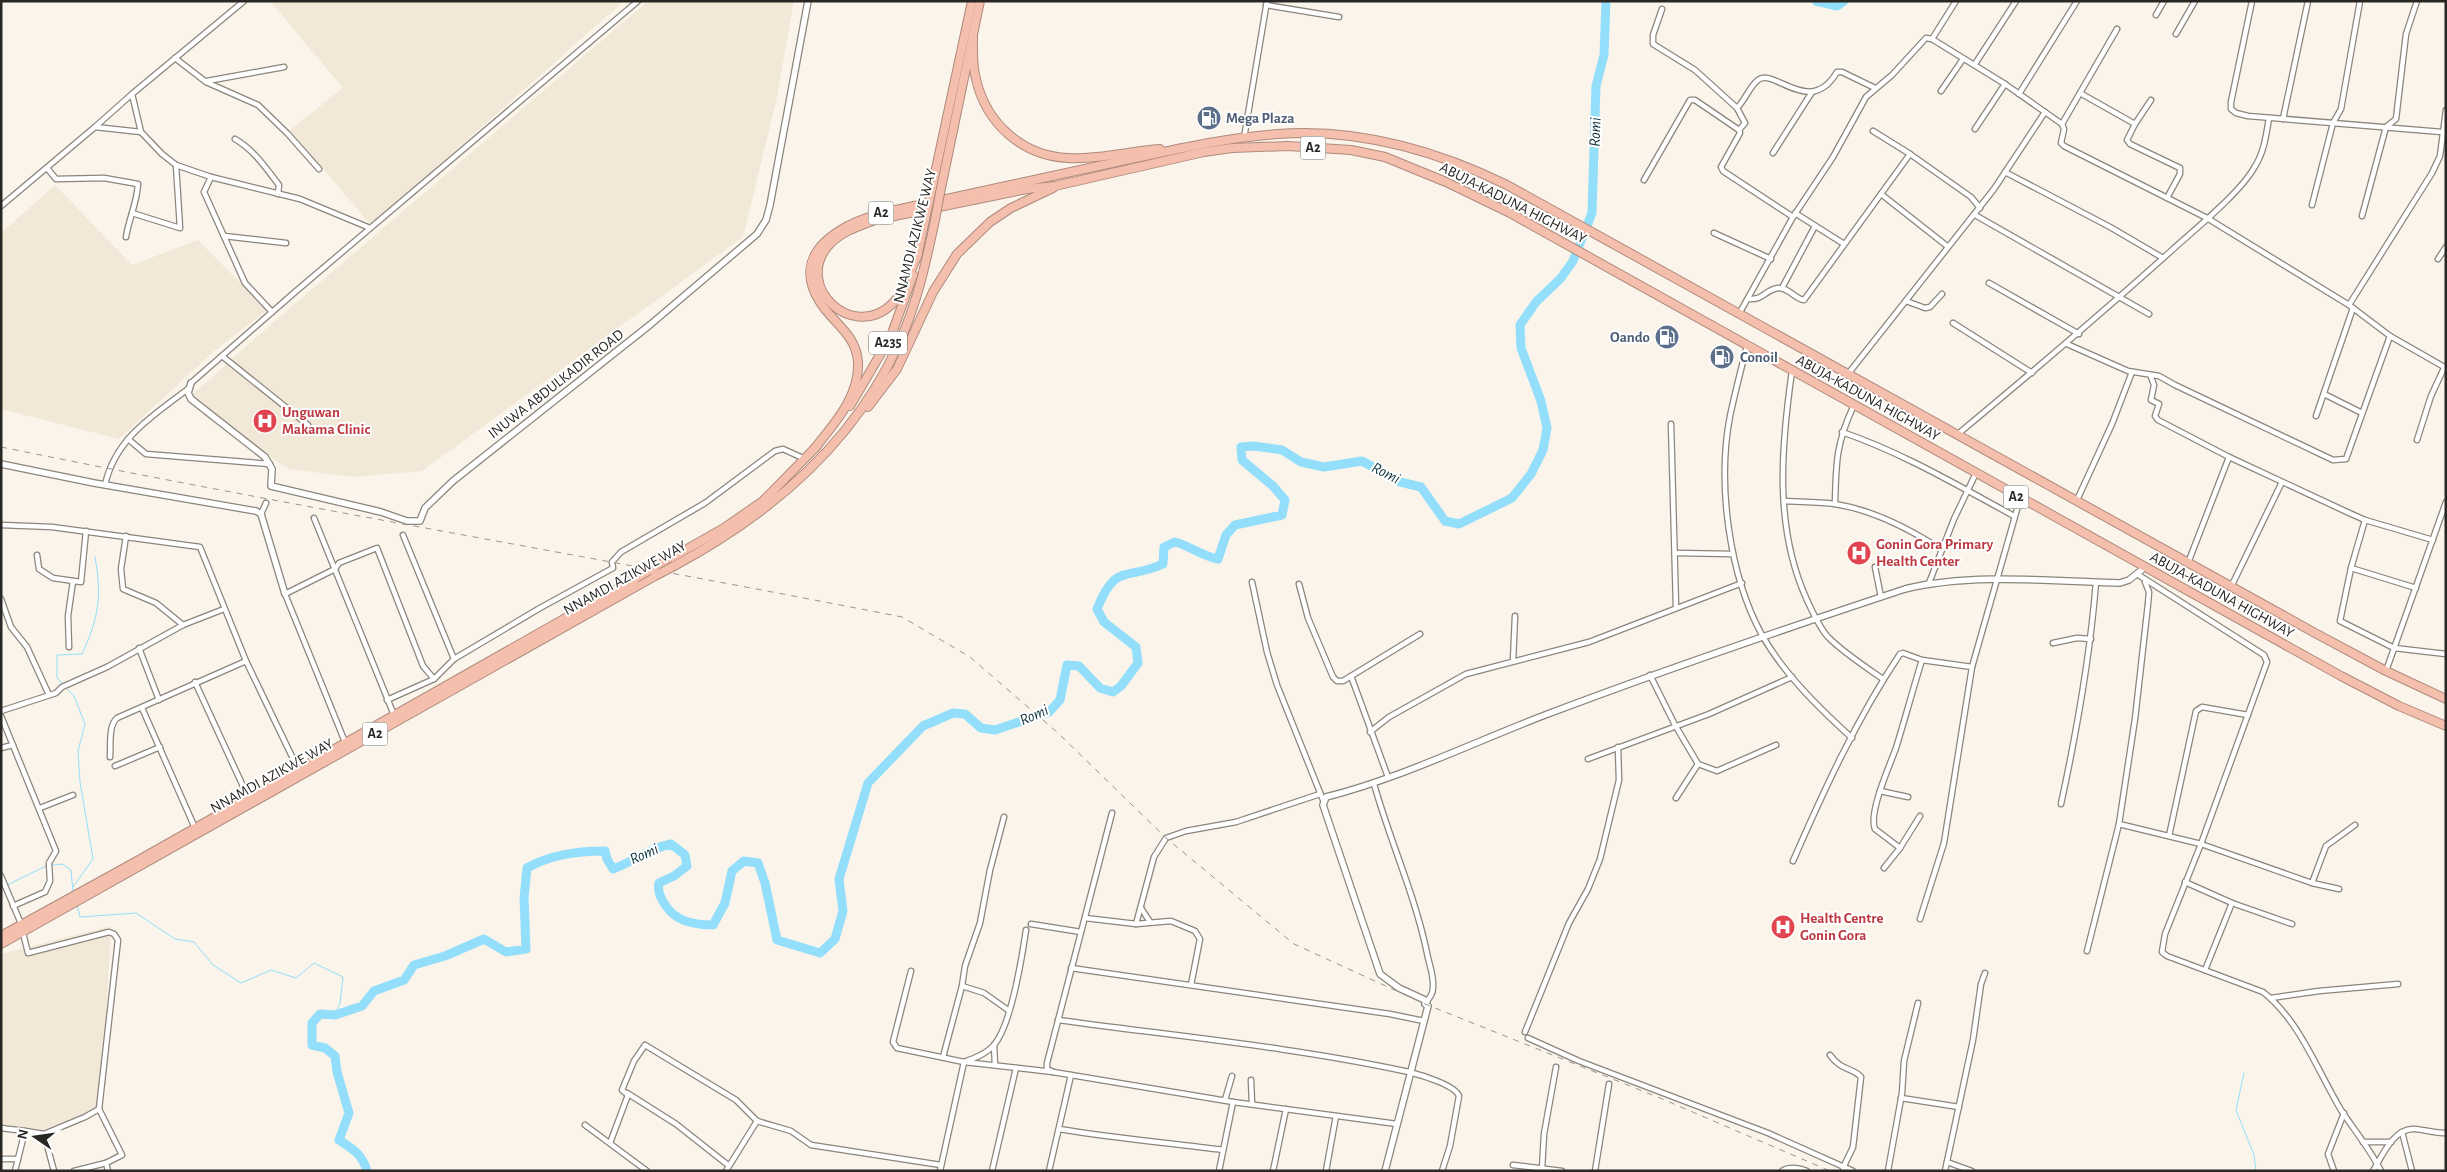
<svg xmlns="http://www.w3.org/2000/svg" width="2447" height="1172" font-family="'Alegreya Sans',sans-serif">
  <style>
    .built { fill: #f2e8d8 }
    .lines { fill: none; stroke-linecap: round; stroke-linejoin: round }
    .stream { stroke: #93defb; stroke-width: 1 }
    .river { stroke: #93defb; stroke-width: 9 }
    .street-casing { stroke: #8a857d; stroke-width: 7 }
    .secondary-casing { stroke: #8a857d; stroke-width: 8 }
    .highway-casing { stroke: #ae8a7d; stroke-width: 10 }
    .street { stroke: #fff; stroke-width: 4.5 }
    .secondary { stroke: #fff; stroke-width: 5.5 }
    .highway { stroke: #f5bfad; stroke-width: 8 }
    .rail { stroke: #9a968f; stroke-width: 1; stroke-dasharray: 6 6; stroke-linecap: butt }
    .highway-bridge-casing { stroke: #ae8a7d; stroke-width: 10; stroke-linecap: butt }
    .highway-bridge { stroke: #f5bfad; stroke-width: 8 }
    .labels { text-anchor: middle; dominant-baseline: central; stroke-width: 4; stroke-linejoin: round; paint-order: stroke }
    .shield { fill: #fff; stroke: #696866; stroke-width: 1 }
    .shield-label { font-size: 14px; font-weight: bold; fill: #292724 }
    .service-label { font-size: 15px; font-weight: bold; fill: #4e5e75; stroke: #fff; text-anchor: start }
    .street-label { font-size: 15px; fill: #292724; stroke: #fff }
    .health-label { font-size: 15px; font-weight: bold; fill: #be3a42; stroke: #fff; text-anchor: start }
    .water-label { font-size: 16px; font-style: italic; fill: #123541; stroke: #fff }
  </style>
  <rect width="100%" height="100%" fill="#faf4ea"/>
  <!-- built -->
  <g class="built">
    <path d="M270,1H624L371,225L290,130L343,88Z"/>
    <path d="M648,1H794L776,102L743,237L422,471L353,477L289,469L209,420L189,398L254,339Z"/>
    <path d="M55,185L132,265L198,240L267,310L213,352L119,439L1,409V233Z"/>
    <path d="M111,926L101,1109L30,1134L1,1127V954Z"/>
  </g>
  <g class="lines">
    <!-- stream -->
    <g class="stream">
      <path d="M63,684L57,678V655L82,654C99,617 102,596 95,557"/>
      <path d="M65,687L74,696L85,724L78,751L80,782L93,859L73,887"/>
      <path d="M7,885L46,866L62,864L71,870L73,892"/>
      <path d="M77,905L80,917L136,913L175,939L194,942L213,965L241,983L271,970L296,978L314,963L343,977L340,1003L335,1015"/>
      <path d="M2244,1073L2236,1110L2254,1155L2256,1171"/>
    </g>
    <!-- river -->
    <g class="river">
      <path d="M1816,1L1837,6L1844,1"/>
      <path d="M367,1171C362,1154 353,1149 339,1140L349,1113L337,1072L335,1056L325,1048L312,1045V1023L320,1014L335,1015L362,1006L374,991L404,980L414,965L445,956L484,939L506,952L526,949L524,898L527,868C551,854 578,851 605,851L607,859L613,869C635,861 647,849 671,844L685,855L687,866L674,876L659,883C656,895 668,912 679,918C689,924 702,925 713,925L725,903L732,871L744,861L758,863L765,883L777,940L820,953L835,939L843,911L839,879L868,783L923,726L953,713L965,714L981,728L995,730L1049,712L1060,700L1067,665L1079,666L1100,688L1113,692L1121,686L1138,663L1136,647L1104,622L1097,609C1116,562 1125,581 1163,564L1164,547L1175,542C1190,546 1202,556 1218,559L1226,535L1235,525L1282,515L1285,500L1273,486L1242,460L1241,447L1254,446L1282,450L1301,462L1324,467L1362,461L1400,482L1421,487L1445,521L1459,524L1512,498L1531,474L1543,450L1547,428L1541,401L1521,348L1520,325L1536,302L1561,278L1573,261L1592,213L1596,86L1604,55L1606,1"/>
    </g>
    <defs>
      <g id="street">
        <path d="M244,1L132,94L141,132L162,154L176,165L211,177L300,199L370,228"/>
        <path d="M2252,1L2231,102V109L2236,113L2248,116L2442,132"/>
        <path d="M1266,5L1339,17"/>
        <path d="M1662,9L1653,35V44L1695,70L1737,108L1745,123L1739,130L1740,133L1721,167L1723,171L1793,217"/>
        <path d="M2156,15L2164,1"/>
        <path d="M2176,34L2195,1"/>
        <path d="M1932,39L1956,1"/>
        <path d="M175,58L206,82L258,105L288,134L319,169"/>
        <path d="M1975,64L2016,1"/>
        <path d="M207,81L284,67"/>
        <path d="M1941,91L1963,59"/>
        <path d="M2080,93L2135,124"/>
        <path d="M2019,94L2077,1"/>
        <path d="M2151,100L2135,124L2127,140L2130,144L2180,168V174L2167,198"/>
        <path d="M1737,108C1745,100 1750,86 1758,80C1774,67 1810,118 1837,72H1842L1875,88"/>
        <path d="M2283,119L2308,1"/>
        <path d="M2062,124L2117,29"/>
        <path d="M95,127L132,94"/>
        <path d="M1975,129L2005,84"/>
        <path d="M1873,131L1910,154"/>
        <path d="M1244,138L1267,1"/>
        <path d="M235,139C254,150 266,168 279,185L278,194"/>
        <path d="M1773,153L1812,92"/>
        <path d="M47,168L56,179L104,178L138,184C137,203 129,218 126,237"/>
        <path d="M2005,172L2110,227L2163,258"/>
        <path d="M211,177L204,192L245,283L272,312"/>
        <path d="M1644,180L1690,100H1695L1739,130"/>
        <path d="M1881,194L1947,246"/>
        <path d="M2312,205L2333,123L2341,109L2360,1"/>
        <path d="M1,206L95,127L141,132"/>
        <path d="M132,213L180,228L176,165"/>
        <path d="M1795,213L1844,244"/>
        <path d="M1975,215L2149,314"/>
        <path d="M2362,216L2386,127L2396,119L2406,34L2417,1"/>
        <path d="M1714,233L1771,259"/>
        <path d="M224,236L286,243"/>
        <path d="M2438,259L2446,247"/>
        <path d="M1989,283L2079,334"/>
        <path d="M1782,288L1815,226"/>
        <path d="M1748,299C1765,300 1764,290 1778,288C1788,287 1795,299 1804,300L1910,154L1971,197L1980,208"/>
        <path d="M1906,301L1925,308L1930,307L1942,294"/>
        <path d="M2349,305L2432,173L2440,156L2446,110"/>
        <path d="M1739,314L1793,217L1833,157L1866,97L1892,75L1926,38L1932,39L2005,84L2062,124L2064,129L2061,143L2064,146L2207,218L2349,305L2390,336L2446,368"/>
        <path d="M1953,323L2032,373"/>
        <path d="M2067,344L2128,371L2159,376L2175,385L2333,460L2346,459L2390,336"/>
        <path d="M1747,346C1741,369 1735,393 1730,416C1717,484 1729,575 1762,635C1784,674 1819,708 1852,738"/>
        <path d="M222,356L308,425"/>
        <path d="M1792,371C1781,448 1774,528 1807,600C1813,613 1819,627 1828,637C1844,653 1864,666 1883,679"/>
        <path d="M1848,374L1994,189L2045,112"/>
        <path d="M2151,377L2154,385L2151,400L2159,404L2155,416L2158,420L2229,457L2347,512L2365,520L2433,540"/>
        <path d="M191,383L295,292L638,1"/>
        <path d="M2324,394L2362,413"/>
        <path d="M2316,416L2353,308"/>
        <path d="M1671,424L1676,607"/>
        <path d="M1842,432C1903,453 1957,485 2014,516"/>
        <path d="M1958,434C2030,374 2101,314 2171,251C2194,230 2239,194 2254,168C2264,153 2266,136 2269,118"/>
        <path d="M128,439L146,454L270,464"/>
        <path d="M2417,440L2431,396L2444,368"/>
        <path d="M105,485C115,439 152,416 188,389"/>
        <path d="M2077,500L2112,424L2132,372"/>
        <path d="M1784,501C1801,502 1819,502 1835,504C1873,510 1910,529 1942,550"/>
        <path d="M1835,504C1836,463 1836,443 1854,405"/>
        <path d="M261,514L266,503"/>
        <path d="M314,518L394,715"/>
        <path d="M2365,520L2351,568L2340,621L2394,648L2446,654"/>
        <path d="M1,525L52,527L200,547L246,661L298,769"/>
        <path d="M403,535L454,659"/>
        <path d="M126,536L121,569L123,589L156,603L183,625"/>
        <path d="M1675,553L1733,554"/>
        <path d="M37,555L39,569L53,578L81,582L86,531"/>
        <path d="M2188,563L2229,457"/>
        <path d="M1875,567L1881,597"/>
        <path d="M2351,568L2416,588"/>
        <path d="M2137,574L2264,655L2267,662L2201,844L2165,934L2162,952L2167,956L2263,992C2300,1021 2317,1070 2341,1110C2354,1130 2370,1149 2381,1171"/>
        <path d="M1252,582L1267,652L1277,685L1323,800"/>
        <path d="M1929,583L1954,519L1976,473"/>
        <path d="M1299,584L1308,618L1333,677L1337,681H1343L1420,634"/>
        <path d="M2231,587L2282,482"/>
        <path d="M1,599L11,627L27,647L49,695"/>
        <path d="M2053,643L2077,638L2091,639"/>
        <path d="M69,647L68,616L73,581"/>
        <path d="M139,648L159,700"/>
        <path d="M1513,661L1515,616"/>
        <path d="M2386,671L2446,502"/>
        <path d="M1650,675L1675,725L1698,764L1717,771L1776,745"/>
        <path d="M1351,676L1388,777"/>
        <path d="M195,682L248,797"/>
        <path d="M387,700L434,679L454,659L540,608L613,568L612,562L621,552L705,503L775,451L783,449L805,459"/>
        <path d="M142,708L195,828"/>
        <path d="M1,711L56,693L62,687L107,667L183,625L224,609"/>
        <path d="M1,716L56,851L49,863L50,881L45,892L13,906"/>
        <path d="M1370,732L1389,717L1466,674L1589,642L1742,583"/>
        <path d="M345,742L285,594L335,569L339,563L377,548L423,666L434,679"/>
        <path d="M1,748L13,745"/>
        <path d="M110,757C111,746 108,726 117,718L246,661"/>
        <path d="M1588,759L1709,714L1792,677"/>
        <path d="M115,766L160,747"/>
        <path d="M1374,784C1390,841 1415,895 1427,953C1429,964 1434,976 1433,987C1433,993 1431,996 1427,1001"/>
        <path d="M1880,791L1908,797"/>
        <path d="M1676,798L1698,764"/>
        <path d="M2061,804C2077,730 2090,657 2096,582"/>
        <path d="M40,808L73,795"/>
        <path d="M1112,813L1047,1063V1069L1053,1072L1233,1102L1397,1124"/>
        <path d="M2119,824L2201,844L2312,883L2339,889"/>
        <path d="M2169,836L2196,711L2202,707L2248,715"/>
        <path d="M1900,848L1875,829C1868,813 1890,765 1896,748C1905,719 1913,689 1922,660"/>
        <path d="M1793,861C1824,790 1857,718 1900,654L1903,653L1922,660L1972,667"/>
        <path d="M1884,868L1900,848L1920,816"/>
        <path d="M1,876L22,926"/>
        <path d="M2185,882L2232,903L2292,924"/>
        <path d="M2312,883L2326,846L2355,825"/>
        <path d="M1141,908L1150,922"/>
        <path d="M1085,918L1136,924L1171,921L1195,931L1200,939L1191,985"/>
        <path d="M1920,919L1944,843L1972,667L2020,499"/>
        <path d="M1031,924L1081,932"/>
        <path d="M1136,924L1154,857L1166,838L1186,831L1236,822L1320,794"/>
        <path d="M2087,951L2119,824L2135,719L2148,604L2149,592L2145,582"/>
        <path d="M1071,968L1390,1014L1424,1021"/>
        <path d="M2205,970L2232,903"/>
        <path d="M911,971L893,1042L897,1048L964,1062L1053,1072"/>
        <path d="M962,986L984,993L1008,1010"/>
        <path d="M2271,998L2319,991L2398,984"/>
        <path d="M1058,1020C1175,1036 1294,1047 1409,1072C1421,1075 1455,1085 1459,1096L1450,1146L1442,1171"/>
        <path d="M1525,1032L1569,923L1588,889L1600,859L1619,780L1618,747"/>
        <path d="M1528,1038L1579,1061L1768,1133L1853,1171"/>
        <path d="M994,1045L995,1065"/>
        <path d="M1830,1055C1841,1071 1854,1068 1861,1077L1853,1147L1843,1168"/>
        <path d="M943,1057L962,986L965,966L980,923L990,870L1004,817"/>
        <path d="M1251,1080L1252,1104"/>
        <path d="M627,1093L676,1124L728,1165"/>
        <path d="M1901,1098L1959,1107"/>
        <path d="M1225,1100L1232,1076"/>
        <path d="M99,1109L122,1155L106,1163L108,1171"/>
        <path d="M585,1125L647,1171"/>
        <path d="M1,1128L25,1131"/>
        <path d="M1059,1129C1114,1138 1168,1143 1223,1150"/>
        <path d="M2402,1132L2412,1171"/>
        <path d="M44,1134L54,1171"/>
        <path d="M2363,1142H2391"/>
        <path d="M610,1143L628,1095L622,1090L634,1061L645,1045L736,1100L757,1121L791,1131L811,1145L941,1165"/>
        <path d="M1,1159H18"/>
        <path d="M1947,1162L1972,1171"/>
        <path d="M1513,1165L1562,1171"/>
        <path d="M1542,1169L1544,1134L1556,1067"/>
        <path d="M15,1171L25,1131L44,1134L85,1117L99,1109L118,940L114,934L109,932L28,953L23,933"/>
        <path d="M74,1171L106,1163"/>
        <path d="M726,1171L757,1121"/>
        <path d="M940,1171L964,1062C975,1058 986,1054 994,1045C1011,1025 1022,957 1026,930"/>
        <path d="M992,1171L1016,1068"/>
        <path d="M1049,1171L1071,1075"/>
        <path d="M1219,1171L1233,1102"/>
        <path d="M1273,1171L1286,1109"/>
        <path d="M1326,1171L1336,1116"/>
        <path d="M1595,1171L1609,1084"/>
        <path d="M1782,1171C1789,1166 1799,1168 1807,1171"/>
        <path d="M1888,1171L1902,1093L1904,1061L1918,1003"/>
        <path d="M1945,1171L1973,1040L1981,984L1985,973"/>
        <path d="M2334,1171L2328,1154L2344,1113"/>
        <path d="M2373,1171C2382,1156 2394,1127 2415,1129C2425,1130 2435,1133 2446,1133"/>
      </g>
      <g id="secondary">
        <path d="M191,383L188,393L191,399L265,457L272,469L271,486L381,512L407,521H420L425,508L453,481L651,324L757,234L766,220L770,205L808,1"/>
        <path d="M1,464L94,483L256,511L261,514L285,594"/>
        <path d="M1385,1171L1428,1006L1425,1004L1427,1001L1399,988L1380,974L1323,805L1326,797C1401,778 1472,743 1545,715C1664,670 1784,629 1905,589C1970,573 2053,581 2120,583L2129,580L2144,568"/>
      </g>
      <g id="highway">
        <path d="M973,37C973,51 972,65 976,79C986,123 1022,156 1068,158C1098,160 1130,151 1160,149"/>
        <path d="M931,192L972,1"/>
        <path d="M940,193L980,1"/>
        <path d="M918,254C911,270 904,293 891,305C852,341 794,287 828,246C840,232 859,226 875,220L1027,189L1055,186L1204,152L1232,148L1288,146L1351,150L1385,157L1446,182L1510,213L2341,676L2399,706L2446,726"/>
        <path d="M917,257L925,220"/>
        <path d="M850,406L891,336L913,275"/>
        <path d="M868,407L897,369L933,292L957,254L990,222L1011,208L1053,188"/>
        <path d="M814,449C834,424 860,396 858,362C856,334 833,323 820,302C788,252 842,224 882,213C955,197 1029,181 1103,165C1161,153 1219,138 1278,134C1359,128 1435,150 1507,185L2315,633L2386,671L2446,699"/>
        <path d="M674,566C769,515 854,444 899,343C917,304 926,262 935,220"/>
        <path d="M655,567L724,528L763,501L817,446"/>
        <path d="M1,936L139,860L636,578"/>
        <path d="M1,944L655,576"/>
      </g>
    </defs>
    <!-- street casing -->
    <use href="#street" class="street-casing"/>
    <!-- secondary casing -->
    <use href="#secondary" class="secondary-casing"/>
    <!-- highway casing -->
    <use href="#highway" class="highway-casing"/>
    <!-- street -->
    <use href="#street" class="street"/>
    <!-- secondary -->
    <use href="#secondary" class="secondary"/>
    <!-- highway -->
    <use href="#highway" class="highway"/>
    <!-- rail -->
    <path class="rail" d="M1,447C300,508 602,558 902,617L970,657L1058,733L1166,838L1294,944L1425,1004L1660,1098L1830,1171"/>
    <defs>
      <g id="highway-bridge">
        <path d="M925,220L931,192"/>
        <path d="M935,220L940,193"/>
        <path d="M655,576L674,566"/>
        <path d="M636,578L655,567"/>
      </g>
    </defs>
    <!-- highway-bridge casing -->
    <use href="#highway-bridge" class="highway-bridge-casing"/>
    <!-- highway-bridge -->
    <use href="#highway-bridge" class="highway-bridge"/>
  </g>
  <!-- icons -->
  <defs>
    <symbol id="fuel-disc" viewBox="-11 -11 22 22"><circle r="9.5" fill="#5c6f8a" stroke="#fff"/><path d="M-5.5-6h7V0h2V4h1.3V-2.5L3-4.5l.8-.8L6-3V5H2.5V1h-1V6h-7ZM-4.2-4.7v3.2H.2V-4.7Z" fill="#fff"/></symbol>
    <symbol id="hospital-disc" viewBox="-11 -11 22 22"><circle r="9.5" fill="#e0444e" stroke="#fff"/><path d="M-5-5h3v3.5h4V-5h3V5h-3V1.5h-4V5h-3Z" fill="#fff"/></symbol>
  </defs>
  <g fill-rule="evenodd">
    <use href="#fuel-disc" x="1195" y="104" width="28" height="28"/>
    <use href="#fuel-disc" x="1653" y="323" width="28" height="28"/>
    <use href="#fuel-disc" x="1708" y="343" width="28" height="28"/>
    <use href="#hospital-disc" x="251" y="407" width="28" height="28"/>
    <use href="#hospital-disc" x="1845" y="539" width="28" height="28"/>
    <use href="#hospital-disc" x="1769" y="913" width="28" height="28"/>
  </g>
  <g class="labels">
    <!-- shield labels -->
    <g class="shield">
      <rect x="1300.5" y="136.5" width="25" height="23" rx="4"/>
      <rect x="868.5" y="201.5" width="25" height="23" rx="4"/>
      <rect x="869" y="331.5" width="38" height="23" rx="4"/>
      <rect x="2003.5" y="485.5" width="25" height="23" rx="4"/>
      <rect x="362.5" y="722.5" width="25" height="23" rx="4"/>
    </g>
    <g class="shield-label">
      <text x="1313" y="148">A2</text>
      <text x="881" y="213">A2</text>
      <text x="888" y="343">A235</text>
      <text x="2016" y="497">A2</text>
      <text x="375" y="734">A2</text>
    </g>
    <!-- service labels -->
    <g class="service-label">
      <text x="1226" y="118">Mega Plaza</text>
      <text x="1650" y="337" text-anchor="end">Oando</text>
      <text x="1740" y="357">Conoil</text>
    </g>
    <!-- street labels -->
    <g class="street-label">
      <text transform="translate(1513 203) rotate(27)">ABUJA-KADUNA HIGHWAY</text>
      <text transform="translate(915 236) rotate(-76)">NNAMDI AZIKWE WAY</text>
      <text transform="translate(556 384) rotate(-38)">INUWA ABDULKADIR ROAD</text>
      <text transform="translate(1868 398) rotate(29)">ABUJA-KADUNA HIGHWAY</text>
      <text transform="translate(625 578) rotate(-29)">NNAMDI AZIKWE WAY</text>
      <text transform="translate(2222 595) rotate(29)">ABUJA-KADUNA HIGHWAY</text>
      <text transform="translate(272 776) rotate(-29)">NNAMDI AZIKWE WAY</text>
    </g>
    <!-- health labels -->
    <g class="health-label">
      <text x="282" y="412">Unguwan<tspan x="282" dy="17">Makama Clinic</tspan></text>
      <text x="1876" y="544">Gonin Gora Primary<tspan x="1876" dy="17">Health Center</tspan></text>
      <text x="1800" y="918">Health Centre<tspan x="1800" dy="17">Gonin Gora</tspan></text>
    </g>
    <!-- water labels -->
    <g class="water-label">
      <text transform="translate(1595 132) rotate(-88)">Romi</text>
      <text transform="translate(1386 473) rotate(27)">Romi</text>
      <text transform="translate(1034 715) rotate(-24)">Romi</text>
      <text transform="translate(644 854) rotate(-24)">Romi</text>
    </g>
  </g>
  <!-- border -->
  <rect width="2447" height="1172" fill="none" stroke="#292724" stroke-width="5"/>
  <!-- north arrow -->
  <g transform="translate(35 1137) rotate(283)" stroke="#ffffff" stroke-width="4" paint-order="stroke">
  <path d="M0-4L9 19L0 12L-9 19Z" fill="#292724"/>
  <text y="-8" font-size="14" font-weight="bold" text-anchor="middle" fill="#292724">N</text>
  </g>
</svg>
